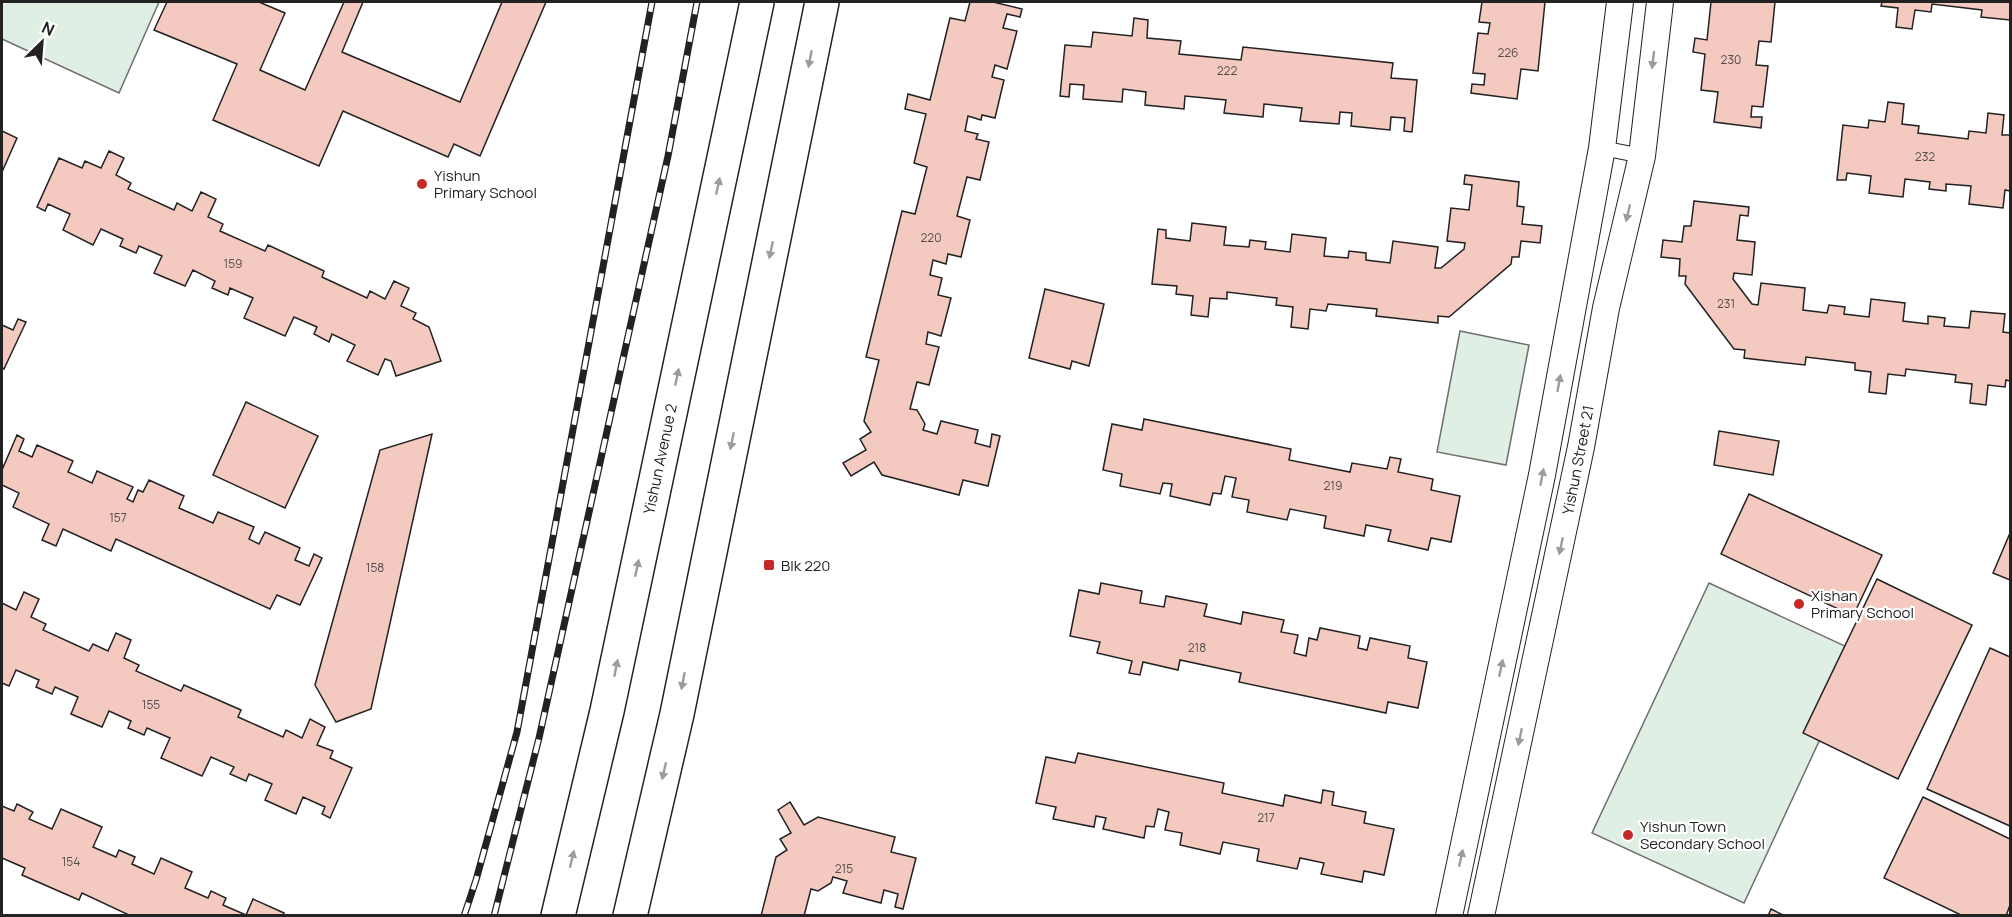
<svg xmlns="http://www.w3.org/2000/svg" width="2012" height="917" font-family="Manrope,sans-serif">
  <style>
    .green { fill: #e0efe3; stroke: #6f6f6f; stroke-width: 1.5 }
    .building { fill: #f3c9c0; stroke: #222; stroke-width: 1.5 }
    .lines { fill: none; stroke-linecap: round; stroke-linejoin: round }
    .lane-casing { stroke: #222; stroke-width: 16 }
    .street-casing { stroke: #222; stroke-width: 28 }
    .primary-casing { stroke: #222; stroke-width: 36 }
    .lane { stroke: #fff; stroke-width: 14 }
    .street { stroke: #fff; stroke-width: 26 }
    .primary { stroke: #fff; stroke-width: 33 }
    .rail-casing { stroke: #222; stroke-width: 7 }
    .rail { stroke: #fff; stroke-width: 4.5; stroke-dasharray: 14; stroke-linecap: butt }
    .oneway { fill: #9c9c9c }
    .poi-dot { fill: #c62828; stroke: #fff; stroke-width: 2 }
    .labels { text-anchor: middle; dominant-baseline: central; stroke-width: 4.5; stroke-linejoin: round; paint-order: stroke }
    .number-label { font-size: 12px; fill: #564c4a }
    .poi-label { font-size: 15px; fill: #222; stroke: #fff; text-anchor: start }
    .street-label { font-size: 15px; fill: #222; stroke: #fff }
  </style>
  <rect width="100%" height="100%" fill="#fff"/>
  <!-- green -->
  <g class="green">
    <path d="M2,2H159L119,93L2,39Z"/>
    <path d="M1460,331L1529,345L1506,465L1437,452Z"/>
    <path d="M1709,583L1860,653L1744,903L1592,833Z"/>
  </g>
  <!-- building -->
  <g class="building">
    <path d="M167,2H259L285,13L260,70L305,90L344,2H363L342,52L460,102L502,2H546L480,156L454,144L448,157L343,111L319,166L213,120L237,64L154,30Z"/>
    <path d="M970,2H993L1022,9L1020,17L1007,14L1003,28L1017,31L1007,69L995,65L992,77L1004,80L995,118L982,115L981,120L968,116L965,131L978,134L976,139L989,142L980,180L967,177L957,216L970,220L961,257L948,254L946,264L933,260L930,275L942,278L938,295L951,298L941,336L928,332L926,344L939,347L929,385L917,382L910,409L917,410L925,424L923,430L937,434L941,421L978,430L975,443L990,447L992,434L1000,436L988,486L963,480L959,495L882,475L874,462L851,476L843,463L866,450L860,439L871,432L864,421L879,360L866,357L902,211L915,214L927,167L914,163L926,114L905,109L908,94L930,100L950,18L965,21Z"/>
    <path d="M1482,2H1545L1538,71L1521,69L1517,99L1471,93L1472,84L1484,85L1485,74L1473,73L1478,33L1488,34L1490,23L1479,22Z"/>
    <path d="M1711,2H1775L1771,42L1759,41L1756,65L1768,66L1763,107L1752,106L1751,117H1762L1761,128L1714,122L1718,92L1701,90L1705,54L1693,52L1695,38L1707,40Z"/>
    <path d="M1882,2H2010V20L1981,17L1982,10L1932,4L1931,12L1915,10L1912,29L1896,27L1898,8L1881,6Z"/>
    <path d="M1134,18L1148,20L1147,38L1181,41L1179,54L1241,60L1243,47L1393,63L1391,78L1417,80L1412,132L1404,131L1405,118L1391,117L1390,130L1351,126L1352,113L1340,112L1339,124L1300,121L1302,108L1264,104L1263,117L1224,113L1226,100L1185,96L1184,109L1145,105L1146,92L1123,89L1122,102L1083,99L1084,85L1070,84L1069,97L1060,96L1065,45L1091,47L1093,32L1132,36Z"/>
    <path d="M1888,102L1904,104L1902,124L1919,126L1918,133L1968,139L1969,131L1986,133L1988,113L2004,115L2002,135H2010V191L2005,190L2003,208L1969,204L1971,186L1946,184V191L1929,189L1930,182L1905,179L1903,197L1869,193L1871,176L1847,173L1846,180H1837L1843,125L1868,128L1869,120L1885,122Z"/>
    <path d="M2,131L17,138L2,172Z"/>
    <path d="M109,151L124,158L116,175L131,183L128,189L174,210L177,203L192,211L201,192L216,199L208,217L223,224L220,231L265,251L268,245L324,271L322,277L367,298L370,291L385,299L394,281L409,288L401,306L416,313L413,319L429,327L441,361L396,376L391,361L385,359L378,375L347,361L355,345L332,334L329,342L314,334L317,327L294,317L285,336L244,318L253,298L230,288L228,295L212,288L215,281L193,270L185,286L154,273L162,256L139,246L136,253L120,246L123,239L101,229L93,245L63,230L70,214L48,204L45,211L37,207L59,158L82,168L85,161L101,168Z"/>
    <path d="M1465,175L1519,182L1517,206L1524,207L1522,224L1542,226L1540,243L1521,241L1519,257H1512L1511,264L1449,317L1438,316V323L1376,316L1377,309L1328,304L1326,311L1310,309L1308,329L1291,327L1293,307L1276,305L1277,298L1227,292V299L1210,298L1208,317L1191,315L1193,296L1176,294L1177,286L1152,284L1158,229L1166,230V238L1190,241L1192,223L1226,227L1224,245L1249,247L1250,240L1266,242L1265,249L1290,252L1292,234L1326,238L1324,256L1348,258L1349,251L1366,253V260L1390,263L1393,241L1438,247L1435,268H1441L1464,249L1465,243L1447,241L1451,208L1469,210L1472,185L1464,184Z"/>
    <path d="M1694,201L1749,207L1748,216L1740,215L1737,240L1755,242L1752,275L1734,273L1733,279L1752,304L1758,305L1761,283L1805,288L1803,310L1827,313L1829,305L1845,307L1844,314L1869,317L1871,299L1905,303L1903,321L1928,324V316L1945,318L1944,326L1969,328L1971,311L2005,314L2003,332L2010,333V381L2006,380L2005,387L1988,385L1986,405L1970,403L1972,384L1955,382L1956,375L1906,369L1905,376L1888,374L1886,394L1869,392L1871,372L1855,370V363L1806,357L1805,365L1744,358L1745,350L1734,349L1685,284L1686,276H1679L1680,259L1661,257L1663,240L1682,242L1684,226H1691Z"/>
    <path d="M1045,289L1104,304L1089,366L1072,361L1070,369L1029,358Z"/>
    <path d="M18,319L26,322L4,369L2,368V325L13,330Z"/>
    <path d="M246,402L318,436L285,508L213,475Z"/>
    <path d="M1144,419L1291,449L1289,460L1350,472L1352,463L1387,469L1390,457L1401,459L1398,472L1433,479L1431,490L1460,496L1451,542L1431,538L1428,550L1388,541L1391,530L1366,525L1364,536L1324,528L1326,516L1290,509L1287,520L1247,512L1249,500L1232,497L1236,478L1225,476L1221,494L1213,493L1210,505L1170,496L1172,484L1163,483L1160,494L1120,486L1122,474L1103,470L1112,424L1142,430Z"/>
    <path d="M1719,431L1779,441L1773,475L1714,465Z"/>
    <path d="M432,434L371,709L336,722L315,685L380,450Z"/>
    <path d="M17,435L24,439L19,451L32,457L37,445L73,461L68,472L92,483L97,471L133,487L127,499L133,502L138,490L143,492L149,480L184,496L179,508L213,523L218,512L254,527L249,539L259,544L265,532L300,548L295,560L309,566L314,554L322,558L300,605L277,595L270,609L116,539L111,551L63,529L56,546L42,540L49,524L13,507L19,493L2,485V470Z"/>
    <path d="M1749,494L1882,555L1853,616L1721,554Z"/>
    <path d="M2010,533V580L1993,573Z"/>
    <path d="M1877,579L1972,625L1898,779L1803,733Z"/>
    <path d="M1101,583L1142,591L1140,603L1164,607L1166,596L1207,604L1204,616L1241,624L1243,612L1284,620L1281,632L1298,635L1294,653L1306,656L1309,638L1317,640L1320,628L1360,636L1358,648L1367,650L1370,638L1410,646L1408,658L1427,662L1418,708L1388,702L1386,713L1239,682L1241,673L1180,660L1178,670L1143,662L1140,675L1129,673L1132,661L1097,653L1100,642L1070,636L1079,590L1099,594Z"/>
    <path d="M24,592L39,599L31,617L46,624L43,630L89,651L93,644L108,651L116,633L131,640L124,658L139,665L136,671L181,691L184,685L241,710L238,717L283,737L286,730L302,738L310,719L325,727L317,745L333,751L330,758L352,768L330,818L322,814L325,807L303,797L296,814L265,800L272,784L249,774L246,781L230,774L234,767L211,757L202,776L161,758L170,738L147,728L144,735L128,728L131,721L109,711L102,727L71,714L78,697L55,687L52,694L36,687L39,680L16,670L9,686L2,683V603L16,610Z"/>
    <path d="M1990,648L2010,657V826L1927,789Z"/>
    <path d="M1078,753L1224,783L1222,793L1283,806L1285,795L1321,803L1323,790L1334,792L1332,805L1366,812L1364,823L1394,829L1384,875L1364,871L1362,882L1321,874L1324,863L1300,858L1297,869L1257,861L1259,849L1223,842L1220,854L1180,845L1182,833L1165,830L1169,812L1158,809L1154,827L1146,826L1144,838L1103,829L1106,818L1096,816L1094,827L1053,819L1056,807L1036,803L1046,757L1075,763Z"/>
    <path d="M1923,797L2010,839V905L2006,916H1963L1884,878Z"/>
    <path d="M790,802L804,825L818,817L895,837L891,852L916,858L903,909L895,907L898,894L884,890L881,903L843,893L847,881L833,877L831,883L818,891L811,889L804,916H761L776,857L787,850L780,839L791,833L778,810Z"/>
    <path d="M17,804L33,812L29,819L52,829L61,809L102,827L93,847L116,857L119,850L135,857L132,864L154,874L161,858L192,872L185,888L208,898L211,891L226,898L223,905L246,915L253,899L284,913L283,916H126L127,914L82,893L79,900L22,875L25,868L2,858V806L14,811Z"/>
    <path d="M1771,909L1785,916H1768Z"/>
  </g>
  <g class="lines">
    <defs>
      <path id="lane" d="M1602,148L1642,156"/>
      <g id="street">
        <path d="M1449,916L1542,475L1602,148L1620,2"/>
        <path d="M1481,916L1581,447L1606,308L1642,156L1660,2"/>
      </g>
      <g id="primary">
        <path d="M558,916L607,711L757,2"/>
        <path d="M630,916L677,714L822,2"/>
      </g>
    </defs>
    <!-- lane casing -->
    <use href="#lane" class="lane-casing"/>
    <!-- street casing -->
    <use href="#street" class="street-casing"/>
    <!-- primary casing -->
    <use href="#primary" class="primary-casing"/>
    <!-- lane -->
    <use href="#lane" class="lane"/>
    <!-- street -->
    <use href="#street" class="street"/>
    <!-- primary -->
    <use href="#primary" class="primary"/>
    <defs>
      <g id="rail">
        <path d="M464,916L476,880L517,732L652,2"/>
        <path d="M494,916L539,738L668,156L697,2"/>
      </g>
    </defs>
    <!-- rail casing -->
    <use href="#rail" class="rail-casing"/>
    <!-- rail -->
    <use href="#rail" class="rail"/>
  </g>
  <!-- one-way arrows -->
  <defs><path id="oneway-solid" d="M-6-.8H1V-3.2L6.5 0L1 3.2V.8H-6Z" transform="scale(1.5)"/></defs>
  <g class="oneway">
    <use href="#oneway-solid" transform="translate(810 59) rotate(101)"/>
    <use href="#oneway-solid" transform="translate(1653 60) rotate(97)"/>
    <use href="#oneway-solid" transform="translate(718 186) rotate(-78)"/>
    <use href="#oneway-solid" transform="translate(1628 213) rotate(103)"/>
    <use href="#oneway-solid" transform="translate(771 250) rotate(102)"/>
    <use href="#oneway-solid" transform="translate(677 377) rotate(-78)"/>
    <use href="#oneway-solid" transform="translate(1559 383) rotate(-80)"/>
    <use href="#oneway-solid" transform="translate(732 441) rotate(102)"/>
    <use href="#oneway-solid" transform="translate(1542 477) rotate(-79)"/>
    <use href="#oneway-solid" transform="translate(1561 546) rotate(102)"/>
    <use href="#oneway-solid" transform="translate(637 568) rotate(-78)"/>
    <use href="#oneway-solid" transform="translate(616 668) rotate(-79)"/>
    <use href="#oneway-solid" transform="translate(1501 668) rotate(-78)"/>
    <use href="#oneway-solid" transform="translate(683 681) rotate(101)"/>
    <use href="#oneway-solid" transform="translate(1520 737) rotate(102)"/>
    <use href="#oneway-solid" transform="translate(664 771) rotate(103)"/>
    <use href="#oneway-solid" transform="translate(1461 858) rotate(-78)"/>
    <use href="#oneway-solid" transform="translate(572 859) rotate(-76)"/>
  </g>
  <!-- markers -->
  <g class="poi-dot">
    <circle cx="422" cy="184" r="6"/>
    <rect x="763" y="559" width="12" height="12" rx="3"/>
    <circle cx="1799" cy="604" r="6"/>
    <circle cx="1628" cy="835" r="6"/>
  </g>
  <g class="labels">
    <!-- number labels -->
    <g class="number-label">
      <text x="1508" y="52">226</text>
      <text x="1731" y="59">230</text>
      <text x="1227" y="70">222</text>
      <text x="1925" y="156">232</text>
      <text x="931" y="237">220</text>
      <text x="233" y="263">159</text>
      <text x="1726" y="303">231</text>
      <text x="1333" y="485">219</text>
      <text x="118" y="517">157</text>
      <text x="375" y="567">158</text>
      <text x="1197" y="647">218</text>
      <text x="151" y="704">155</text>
      <text x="1266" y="817">217</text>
      <text x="71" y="861">154</text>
      <text x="844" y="868">215</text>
    </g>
    <!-- poi labels -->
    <g class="poi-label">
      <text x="434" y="175">Yishun<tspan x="434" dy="17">Primary School</tspan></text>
      <text x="781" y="565">Blk 220</text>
      <text x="1811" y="595">Xishan<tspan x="1811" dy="17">Primary School</tspan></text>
      <text x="1640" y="826">Yishun Town<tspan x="1640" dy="17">Secondary School</tspan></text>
    </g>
    <!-- street labels -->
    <g class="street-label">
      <text transform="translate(660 459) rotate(-78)">Yishun Avenue 2</text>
      <text transform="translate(1578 460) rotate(-79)">Yishun Street 21</text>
    </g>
  </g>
  <!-- border -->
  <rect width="2012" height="917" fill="none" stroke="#222222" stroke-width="6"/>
  <!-- north arrow -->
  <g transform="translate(42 42) rotate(25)" stroke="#ffffff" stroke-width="4.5" paint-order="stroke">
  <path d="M0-4.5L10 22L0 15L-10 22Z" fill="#222222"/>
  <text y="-9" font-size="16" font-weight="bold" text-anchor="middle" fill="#222222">N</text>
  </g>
</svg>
